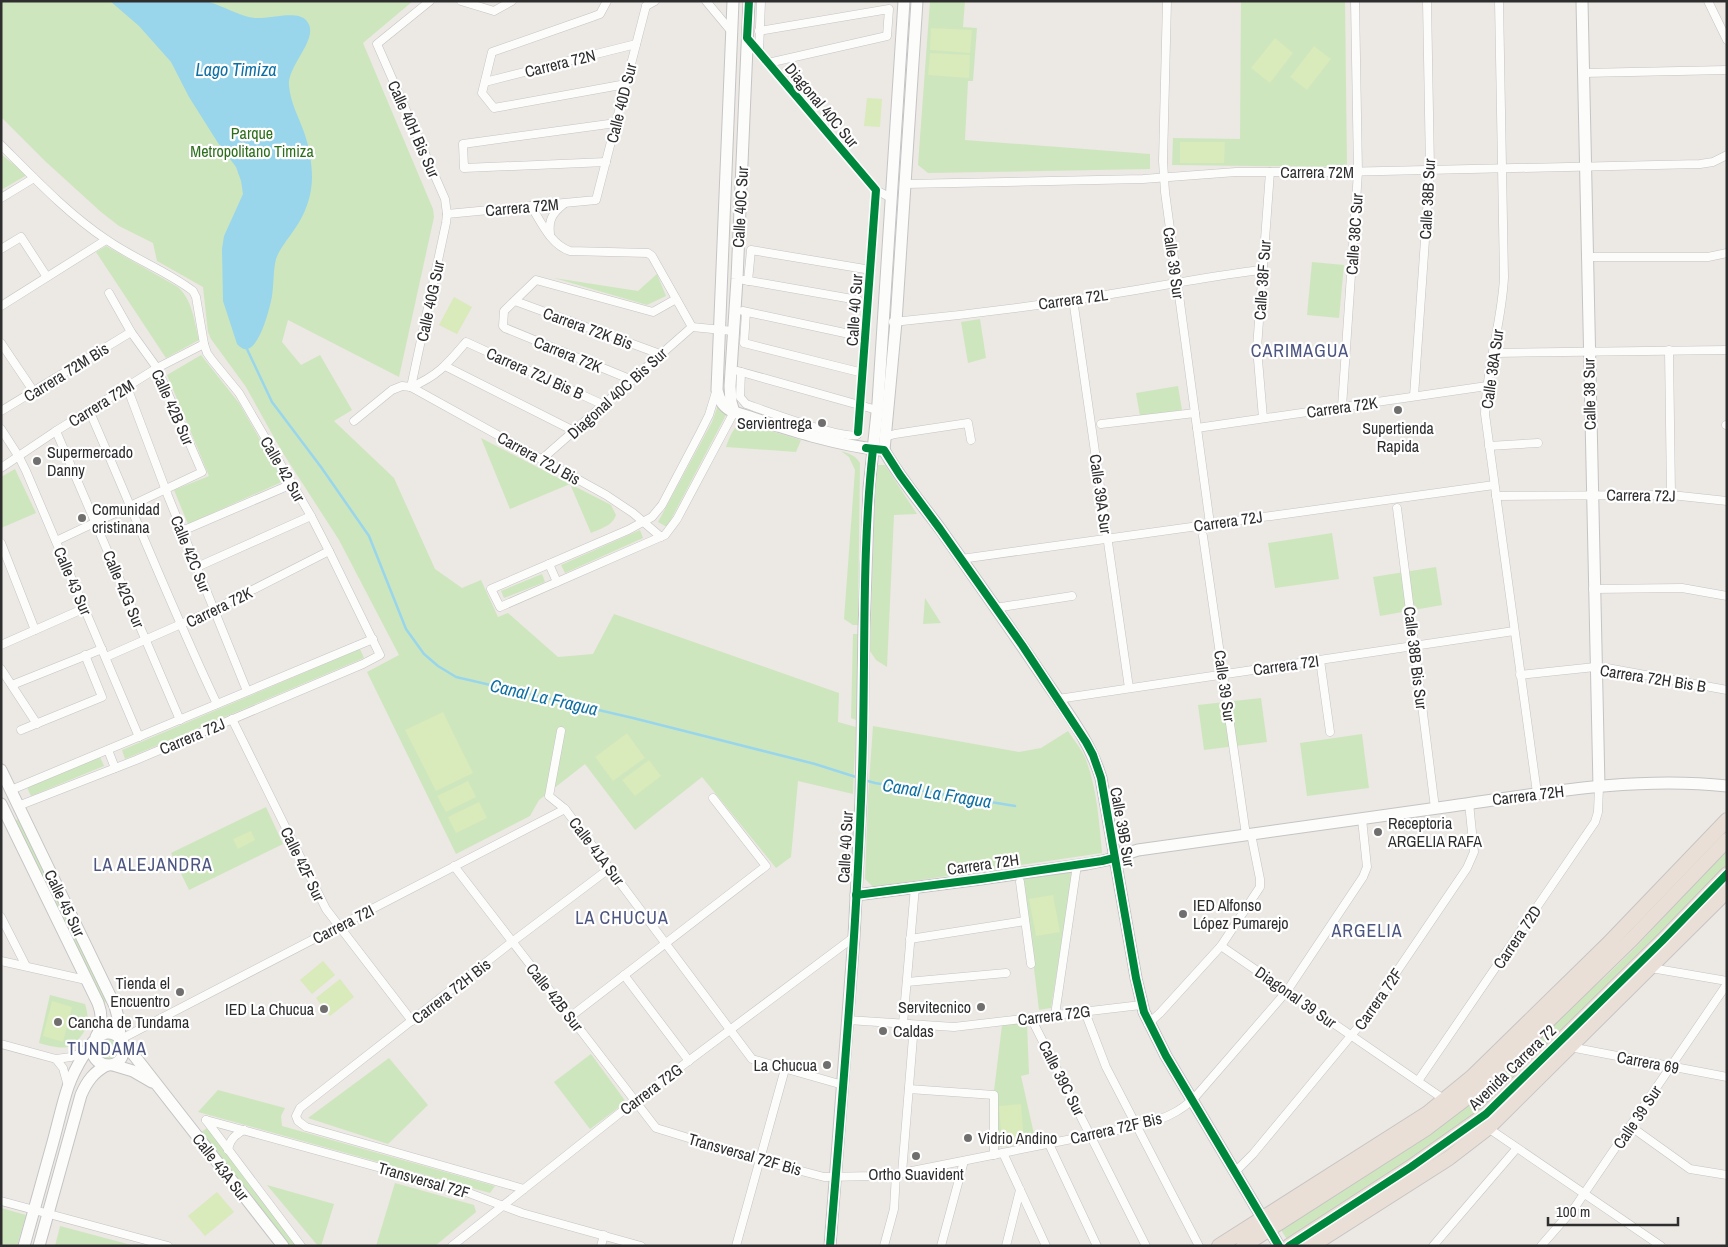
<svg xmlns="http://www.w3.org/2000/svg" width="1728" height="1247" font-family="'Archivo Narrow',sans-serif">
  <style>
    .green { fill: #cee6be }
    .pitch { fill: #d9eabb }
    .water { fill: #99d6ec }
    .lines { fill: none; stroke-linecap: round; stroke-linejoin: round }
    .stream { stroke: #99d6ec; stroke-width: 2.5 }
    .street-casing { stroke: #c5c4c5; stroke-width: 9 }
    .secondary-casing { stroke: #c5c4c5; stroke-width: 13 }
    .highway-casing { stroke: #c6c5c4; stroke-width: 16 }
    .street { stroke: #fcfcfb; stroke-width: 8 }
    .secondary { stroke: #fcfcfb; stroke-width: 11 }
    .highway { stroke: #eadfd6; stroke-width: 14 }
    .cycleway-casing { stroke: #fff; stroke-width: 11 }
    .cycleway { stroke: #00873e; stroke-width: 8 }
    .poi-dot { fill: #706f6e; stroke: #fff; stroke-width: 2 }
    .labels { text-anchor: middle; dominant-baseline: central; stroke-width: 4.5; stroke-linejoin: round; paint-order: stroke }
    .street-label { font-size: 16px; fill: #2e2e2e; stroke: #fff }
    .park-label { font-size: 16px; fill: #2c6e1b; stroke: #fff }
    .poi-label { font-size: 16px; fill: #2e2e2e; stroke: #fff; text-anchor: start }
    .water-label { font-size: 18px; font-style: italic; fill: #0d6fa3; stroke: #fff }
    .neighbourhood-label { font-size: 18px; letter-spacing: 1px; fill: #4d5680; stroke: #fff }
  </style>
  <rect width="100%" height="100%" fill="#ece8e4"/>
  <!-- green -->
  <g class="green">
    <path d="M1,1H413L363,43L433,209L434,217L399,377L288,320L282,342L301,365L320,355L352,410L334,421L394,478L435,569L462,588L481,580L498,617L508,613L558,657L593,654L614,614L839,693L838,722L856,727L853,794L798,781L791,857L776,868L702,777L635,830L585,764L539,800L530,816L456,854L367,672L399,655L339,540L281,450L246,387L211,339L208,332L203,287L157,261L153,243L119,226L101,212L45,161L1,117Z"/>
    <path d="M930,1H965L963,27L977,28L973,81H968L965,140L1150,154V169L928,173L918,165Z"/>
    <path d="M1241,1H1345L1347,167L1172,165L1173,138L1240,139Z"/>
    <path d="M1,154L27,175L1,190Z"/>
    <path d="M106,246L178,287C193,301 194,321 199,340L166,358L96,252Z"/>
    <path d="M1312,262L1344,265L1339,318L1307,315Z"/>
    <path d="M657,274L666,296L647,305L554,278L638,291Z"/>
    <path d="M980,319L986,358L968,363L961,322Z"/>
    <path d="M201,355L239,403L284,481L188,524L174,490L209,476L167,375Z"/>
    <path d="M1178,386L1182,410L1140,416L1136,393Z"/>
    <path d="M718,405L727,413L667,527L658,522L712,422Z"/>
    <path d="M745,423L801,440L796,452L726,447C730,437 733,425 745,423Z"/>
    <path d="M481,438L611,505L616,515C612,526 602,528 591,533L570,484L510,509Z"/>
    <path d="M841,451C850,454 855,455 860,463L858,625H853L844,619L855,470L849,457Z"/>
    <path d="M876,465H885L917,514L894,515L887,667L876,660L870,651Z"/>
    <path d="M15,469L36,513L1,528V477Z"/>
    <path d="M640,530L643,538L565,573L561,565Z"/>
    <path d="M1332,533L1339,579L1275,588L1268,543Z"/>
    <path d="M1436,567L1442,605L1380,616L1373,577Z"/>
    <path d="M542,574L545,582L504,598L501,591Z"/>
    <path d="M925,598L941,623L923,624Z"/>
    <path d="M853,634H859L856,720L851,718Z"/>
    <path d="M360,649L364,658L125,759L122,750Z"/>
    <path d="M1261,698L1267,742L1204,750L1198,705Z"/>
    <path d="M873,726L1019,752L1041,748L1068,731C1073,739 1081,748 1085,757C1097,788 1099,820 1102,853L873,887L865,879L868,797Z"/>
    <path d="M1362,734L1369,788L1307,796L1300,743Z"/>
    <path d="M100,757L104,766L31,796L27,787Z"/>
    <path d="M266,807L283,844L189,890L171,853Z"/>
    <path d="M19,819L109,1000L104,1003L13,821Z"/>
    <path d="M1727,849V869L1485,1110L1288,1241L1281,1230L1384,1164L1463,1110L1489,1087L1561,1014L1603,979L1635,948Z"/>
    <path d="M1073,871L1051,1008L1039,1010L1023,878Z"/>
    <path d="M50,995L85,1004C90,1020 88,1029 77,1041C74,1044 71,1047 67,1047C59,1049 47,1045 39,1043Z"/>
    <path d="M1027,1023L1029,1074L1021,1076L1036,1143L999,1147L994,1091L1002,1025Z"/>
    <circle cx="108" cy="1049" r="10"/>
    <path d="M591,1054L626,1102L590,1129L554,1082Z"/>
    <path d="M389,1058L428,1105L388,1144L308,1118Z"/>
    <path d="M218,1090L285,1108L281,1116L282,1126L495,1186L490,1193L198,1112Z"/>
    <path d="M207,1128L298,1246H287L200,1133Z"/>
    <path d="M395,1183L474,1205L476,1212L435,1246H376Z"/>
    <path d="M267,1185L334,1204L321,1246H318Z"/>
    <path d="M1,1208L26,1215L17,1246H1Z"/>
    <path d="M60,1226L135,1246H55Z"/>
  </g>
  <!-- pitch -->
  <g class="pitch">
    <path d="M931,28L972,30L970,53L930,50Z"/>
    <path d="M1275,38L1293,53L1270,83L1251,68Z"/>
    <path d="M1314,46L1331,59L1307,90L1290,77Z"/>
    <path d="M930,53L970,55L969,78L928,75Z"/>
    <path d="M867,98L882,99L880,127L864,126Z"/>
    <path d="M1180,142H1225L1224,163H1180Z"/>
    <path d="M454,297L472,307L457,334L439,325Z"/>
    <path d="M443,712L473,773L436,791L405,730Z"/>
    <path d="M627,733L645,758L613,781L595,757Z"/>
    <path d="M649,760L661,776L635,796L622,780Z"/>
    <path d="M468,781L476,797L446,812L437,796Z"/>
    <path d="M479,802L487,818L456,833L448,817Z"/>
    <path d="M251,831L255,840L238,849L233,839Z"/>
    <path d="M1053,895L1060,932L1036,936L1029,899Z"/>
    <path d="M323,961L335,975L312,994L300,980Z"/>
    <path d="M340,979L354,997L330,1016L316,998Z"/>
    <path d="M52,1001L72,1007L63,1042L43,1036Z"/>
    <path d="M1021,1104L1024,1143L1002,1144L999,1106Z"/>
    <path d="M217,1192L234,1212L205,1236L188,1216Z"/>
  </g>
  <!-- water -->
  <path class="water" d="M110,1C134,1 158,1 182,1C190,1 201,0 209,2C224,6 238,16 255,18C269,19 297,10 306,20C322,37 287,65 289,86C291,104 298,115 304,132C309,146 312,163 312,177C312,196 305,215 294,230C288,239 280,248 276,259C273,271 274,284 272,296C270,308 260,347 247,349C243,350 240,347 237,344L223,301L222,249L224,236L243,194L241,181L236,167L218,143L189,97L171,62L139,26Z"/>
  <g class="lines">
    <!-- stream -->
    <g class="stream">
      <path d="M247,349L272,402L321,467L369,536L406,629L424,654L438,666L456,677L633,718L815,764L859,778"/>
      <path d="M864,780L875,783L1015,806"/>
    </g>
    <defs>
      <g id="street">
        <path d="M461,1L494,11L512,1"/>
        <path d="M607,1L600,14L592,17L492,52L482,93L494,108L626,84"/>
        <path d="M706,1L731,31"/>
        <path d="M1167,1L1163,161L1165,192L1210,524"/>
        <path d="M1499,1L1504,277C1502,323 1486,368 1485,414L1537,793"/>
        <path d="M1708,1L1727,40"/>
        <path d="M646,6L655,1"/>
        <path d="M759,31L889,9L887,36L768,63"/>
        <path d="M747,38L876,190L891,198"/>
        <path d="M759,52L761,1"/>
        <path d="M1583,73L1727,70"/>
        <path d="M485,82L636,44"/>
        <path d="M1,145C34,178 68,214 107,240C134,259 167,271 193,291L196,297L204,344L207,353L212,360L239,393L311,516L329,551L380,655L363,664L136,760L18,806"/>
        <path d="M606,162L464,168L463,144L616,123"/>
        <path d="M905,184L1143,179L1236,172H1338L1700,164L1713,162L1727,155"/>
        <path d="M1,198L34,178"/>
        <path d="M531,206C541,222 551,245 570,251L648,253L652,256L692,327"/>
        <path d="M447,214L596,200L646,6"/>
        <path d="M550,234C548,218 554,212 565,203"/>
        <path d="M1,249L21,237L47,277"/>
        <path d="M1587,257H1708L1727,253"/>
        <path d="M744,280L858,300"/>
        <path d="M748,281L751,250L871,270"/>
        <path d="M1073,299L1129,688"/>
        <path d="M515,301L660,354"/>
        <path d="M1,306L106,240"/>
        <path d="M743,311L854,335"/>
        <path d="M746,312L744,343L863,373"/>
        <path d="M893,322C988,313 1082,300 1176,283C1205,278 1233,273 1262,270"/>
        <path d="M692,327L733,331"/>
        <path d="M1,343L34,392"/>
        <path d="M1669,350L1671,495"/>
        <path d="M1494,353L1727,350"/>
        <path d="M445,366L574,431"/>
        <path d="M738,371L877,410"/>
        <path d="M741,372L740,397L746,404C766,411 840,439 857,435L859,429L861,405L876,190"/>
        <path d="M632,380L505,328L503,326L504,311L536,280L653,312L676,299"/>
        <path d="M127,387L168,496L247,691"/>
        <path d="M411,387L446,223L447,214L445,199L377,44L430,1"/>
        <path d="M411,387C438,376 448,363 466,342L604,405"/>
        <path d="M716,392L709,415L700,433L662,505L652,517L628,530L491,589L500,607L665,535L677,519L734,412"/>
        <path d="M1414,396L1430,169L1427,1"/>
        <path d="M1342,407L1358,172L1355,1"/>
        <path d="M89,410C132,508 171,607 217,704"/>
        <path d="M1,411L131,332"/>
        <path d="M1263,418L1257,348L1270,172"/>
        <path d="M354,421L392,390L402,386L411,387L606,495L633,513L661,537"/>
        <path d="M1101,424L1195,413"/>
        <path d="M1726,425H1727"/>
        <path d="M1197,428L1487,386"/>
        <path d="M1,429L19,457L26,471L139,737"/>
        <path d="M56,431L180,720"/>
        <path d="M885,437L895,434L968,423L971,440"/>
        <path d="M1489,446L1538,443"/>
        <path d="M542,459L692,327"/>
        <path d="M1,468L56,431L157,368L204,344"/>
        <path d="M1496,496L1671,495L1727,501"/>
        <path d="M1397,508L1435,808"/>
        <path d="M182,531L292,484"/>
        <path d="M1203,536L1246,835"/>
        <path d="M56,541L202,472L157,368L131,332L109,293"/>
        <path d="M1,543L35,630"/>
        <path d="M961,559L1494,485"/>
        <path d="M549,564L557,582"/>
        <path d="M197,567L311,516"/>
        <path d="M1593,589L1682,588L1727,596"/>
        <path d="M995,608L1072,596"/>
        <path d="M1,645L85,608"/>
        <path d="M106,657L213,610L329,551"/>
        <path d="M1320,660L1330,732"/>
        <path d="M1,669L37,724"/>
        <path d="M1520,675L1595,667L1607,668L1727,690"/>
        <path d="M12,685L102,649"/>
        <path d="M1058,699L1514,631"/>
        <path d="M232,719L326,909L412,1021"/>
        <path d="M21,730L102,697L85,655"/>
        <path d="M561,731L549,796L565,809L752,1059L843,1085"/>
        <path d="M108,750L115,768"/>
        <path d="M11,790L373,639"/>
        <path d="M454,866L656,1128L760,1160L824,1177L876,1176L902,1173L1137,1126C1160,1120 1179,1114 1196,1096L1287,991L1363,877L1367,867L1362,819"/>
        <path d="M1020,882L1031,964"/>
        <path d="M1,917L26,966"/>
        <path d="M910,939L1025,921"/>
        <path d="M1221,946L1445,1100"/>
        <path d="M1,961L86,980"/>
        <path d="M1651,968L1727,981"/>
        <path d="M624,975L689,1061"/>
        <path d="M907,982L1006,973"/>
        <path d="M1085,1012L1106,1067L1199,1246"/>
        <path d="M1055,1015L1077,865"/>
        <path d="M570,1017L766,866L713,798"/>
        <path d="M1031,1018L1146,1246"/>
        <path d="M848,1020L954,1027L1141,1005"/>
        <path d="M903,1024L915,887"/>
        <path d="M1148,1024L1160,1013L1221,946L1260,887V879L1251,834"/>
        <path d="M121,1039L565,809"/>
        <path d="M1,1044L56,1059L71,1057L86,1051"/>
        <path d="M1570,1047L1727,1077"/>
        <path d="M56,1059L63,1068L68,1086"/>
        <path d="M1418,1081L1595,822L1598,812L1599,787"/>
        <path d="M909,1089L994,1095V1155"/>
        <path d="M206,1120L461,1190L522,1213L641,1246"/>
        <path d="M206,1120L301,1246"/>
        <path d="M1630,1126L1690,1169L1727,1175"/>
        <path d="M1488,1128L1661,1246"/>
        <path d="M1049,1144L1097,1246"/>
        <path d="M228,1150C230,1139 235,1135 244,1130"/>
        <path d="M1003,1153L1046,1246"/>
        <path d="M1235,1172L1253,1154L1364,1020L1467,868L1474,852L1469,803"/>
        <path d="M902,1173L914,1025"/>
        <path d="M524,1189L306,1127L298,1121L296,1116L300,1108L512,942L610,868"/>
        <path d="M1,1201L168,1246"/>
        <path d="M452,1246L635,1101L854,937"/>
        <path d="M601,1246L604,1235"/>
        <path d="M736,1246L785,1069"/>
        <path d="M884,1246L894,1209L896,1174"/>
        <path d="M941,1246L964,1161"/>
        <path d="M1006,1246L1020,1190"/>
        <path d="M1433,1246L1517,1148"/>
        <path d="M1541,1246L1575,1207L1727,984"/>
      </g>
      <g id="secondary">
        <path d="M733,1L717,390C719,401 724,408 734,412C782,427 830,444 880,450"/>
        <path d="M1582,1L1599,787"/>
        <path d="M734,412L731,402L730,386L737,279L749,1"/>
        <path d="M884,450C900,479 922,504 941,530C976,580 1011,629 1045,680C1066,711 1090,741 1101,778L1136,978L1144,1012L1166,1056L1279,1246"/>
        <path d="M884,450L896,322L917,1"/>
        <path d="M1,770L115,1006L120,1025L119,1037"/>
        <path d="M1,804L98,1003C103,1016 102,1026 96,1037"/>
        <path d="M856,895L981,879L1087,864L1107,860L1138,850C1243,835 1348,821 1452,806C1543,793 1635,776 1727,786"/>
        <path d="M123,1044L133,1054L283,1246"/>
        <path d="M113,1065L133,1071L152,1082"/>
        <path d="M24,1246C34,1211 43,1177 53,1142C58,1124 62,1105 68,1087C73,1073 92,1034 107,1033C118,1032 126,1043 123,1054C117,1074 86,1065 93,1042"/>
        <path d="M39,1246L81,1095C87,1081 94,1072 107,1065"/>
        <path d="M830,1246L854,937L861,798L864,629L869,488L878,403L904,1"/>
      </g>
      <g id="highway">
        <path d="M1219,1246L1428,1113L1472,1077L1608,944L1727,820"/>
        <path d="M1243,1246L1427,1128L1477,1090L1632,939L1727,840"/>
        <path d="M1289,1246L1411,1167L1486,1114L1662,941L1727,874"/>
        <path d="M1311,1246L1449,1158L1488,1128L1727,891"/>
      </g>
    </defs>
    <!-- street casing -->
    <use href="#street" class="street-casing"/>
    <!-- secondary casing -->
    <use href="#secondary" class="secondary-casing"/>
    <!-- highway casing -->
    <use href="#highway" class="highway-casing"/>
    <!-- street -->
    <use href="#street" class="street"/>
    <!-- secondary -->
    <use href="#secondary" class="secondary"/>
    <!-- highway -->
    <use href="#highway" class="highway"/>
    <defs>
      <g id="cycleway">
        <path d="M749,1L747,38L876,190L858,432"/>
        <path d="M866,448L884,450L900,475L940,529L1022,645L1086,742L1093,755L1101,778L1136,978L1144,1012L1166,1056L1279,1246"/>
        <path d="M856,895L981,879L1102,861L1114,858"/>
        <path d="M830,1246C843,1089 857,931 862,773C866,665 861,557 873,449"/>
        <path d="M1289,1246L1411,1167L1486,1114L1662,941L1727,874"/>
      </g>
    </defs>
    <!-- cycleway casing -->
    <use href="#cycleway" class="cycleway-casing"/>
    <!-- cycleway -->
    <use href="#cycleway" class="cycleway"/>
  </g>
  <!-- markers -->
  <g class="poi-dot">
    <circle cx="1398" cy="410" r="5"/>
    <circle cx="822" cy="423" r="5"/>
    <circle cx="37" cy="461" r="5"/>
    <circle cx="82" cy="518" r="5"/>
    <circle cx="1378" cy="832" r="5"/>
    <circle cx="1183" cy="914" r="5"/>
    <circle cx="180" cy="992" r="5"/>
    <circle cx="981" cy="1007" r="5"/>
    <circle cx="324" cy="1009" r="5"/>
    <circle cx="58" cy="1022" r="5"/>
    <circle cx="883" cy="1031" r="5"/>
    <circle cx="827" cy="1065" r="5"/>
    <circle cx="968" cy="1138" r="5"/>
    <circle cx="916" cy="1156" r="5"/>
  </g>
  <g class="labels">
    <!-- street labels -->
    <g class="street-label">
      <text transform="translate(560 63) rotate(-14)">Carrera 72N</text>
      <text transform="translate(621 103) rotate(-76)">Calle 40D Sur</text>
      <text transform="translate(822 105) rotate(50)">Diagonal 40C Sur</text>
      <text transform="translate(414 129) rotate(66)">Calle 40H Bis Sur</text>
      <text x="1317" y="172">Carrera 72M</text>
      <text transform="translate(1427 199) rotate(-87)">Calle 38B Sur</text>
      <text transform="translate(522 207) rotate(-5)">Carrera 72M</text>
      <text transform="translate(740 207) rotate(-87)">Calle 40C Sur</text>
      <text transform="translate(1354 234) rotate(-86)">Calle 38C Sur</text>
      <text transform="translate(1174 263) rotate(82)">Calle 39 Sur</text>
      <text transform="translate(1262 280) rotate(-86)">Calle 38F Sur</text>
      <text transform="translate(1073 299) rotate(-8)">Carrera 72L</text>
      <text transform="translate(430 301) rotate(-78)">Calle 40G Sur</text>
      <text transform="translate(854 310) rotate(-86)">Calle 40 Sur</text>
      <text transform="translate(588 328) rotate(20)">Carrera 72K Bis</text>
      <text transform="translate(568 354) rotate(22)">Carrera 72K</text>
      <text transform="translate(1492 369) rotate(-82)">Calle 38A Sur</text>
      <text transform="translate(66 372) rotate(-32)">Carrera 72M Bis</text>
      <text transform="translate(535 373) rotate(24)">Carrera 72J Bis B</text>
      <text transform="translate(617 393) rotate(-42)">Diagonal 40C Bis Sur</text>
      <text transform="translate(1589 394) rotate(-91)">Calle 38 Sur</text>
      <text transform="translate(101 403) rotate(-32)">Carrera 72M</text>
      <text transform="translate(173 407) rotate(66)">Calle 42B Sur</text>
      <text transform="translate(1342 407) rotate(-8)">Carrera 72K</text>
      <text transform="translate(539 458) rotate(29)">Carrera 72J Bis</text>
      <text transform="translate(283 469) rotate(60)">Calle 42 Sur</text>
      <text transform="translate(1101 494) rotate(82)">Calle 39A Sur</text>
      <text transform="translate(1641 495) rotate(1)">Carrera 72J</text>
      <text transform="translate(1228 521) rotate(-8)">Carrera 72J</text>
      <text transform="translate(191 554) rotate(68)">Calle 42C Sur</text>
      <text transform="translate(73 581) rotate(67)">Calle 43 Sur</text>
      <text transform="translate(124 589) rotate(67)">Calle 42G Sur</text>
      <text transform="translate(219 607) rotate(-26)">Carrera 72K</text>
      <text transform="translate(1416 658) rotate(83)">Calle 38B Bis Sur</text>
      <text transform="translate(1286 665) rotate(-8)">Carrera 72I</text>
      <text transform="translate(1653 678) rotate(9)">Carrera 72H Bis B</text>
      <text transform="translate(1225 686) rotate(82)">Calle 39 Sur</text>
      <text transform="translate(192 736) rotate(-23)">Carrera 72J</text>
      <text transform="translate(1528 795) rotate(-7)">Carrera 72H</text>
      <text transform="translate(1123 827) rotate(80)">Calle 39B Sur</text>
      <text transform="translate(845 847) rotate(-87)">Calle 40 Sur</text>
      <text transform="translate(597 851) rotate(53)">Calle 41A Sur</text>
      <text transform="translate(303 864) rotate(64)">Calle 42F Sur</text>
      <text transform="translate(983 864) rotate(-8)">Carrera 72H</text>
      <text transform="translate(65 903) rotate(64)">Calle 45 Sur</text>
      <text transform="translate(343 924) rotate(-27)">Carrera 72I</text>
      <text transform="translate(1517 937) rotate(-56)">Carrera 72D</text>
      <text transform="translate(451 991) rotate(-38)">Carrera 72H Bis</text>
      <text transform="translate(555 997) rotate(52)">Calle 42B Sur</text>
      <text transform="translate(1296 997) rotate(35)">Diagonal 39 Sur</text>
      <text transform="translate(1378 999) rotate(-55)">Carrera 72F</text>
      <text transform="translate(1054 1015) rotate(-7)">Carrera 72G</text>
      <text transform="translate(1648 1062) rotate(11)">Carrera 69</text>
      <text transform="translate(1512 1067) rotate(-44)">Avenida Carrera 72</text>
      <text transform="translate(1062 1078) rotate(63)">Calle 39C Sur</text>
      <text transform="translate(651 1089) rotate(-37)">Carrera 72G</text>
      <text transform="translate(1637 1117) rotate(-56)">Calle 39 Sur</text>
      <text transform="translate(1116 1128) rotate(-13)">Carrera 72F Bis</text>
      <text transform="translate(745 1154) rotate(16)">Transversal 72F Bis</text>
      <text transform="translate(221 1167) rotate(52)">Calle 43A Sur</text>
      <text transform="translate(424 1180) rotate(16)">Transversal 72F</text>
    </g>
    <!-- park labels -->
    <g class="park-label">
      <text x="252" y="133">Parque<tspan x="252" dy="18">Metropolitano Timiza</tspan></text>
    </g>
    <!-- poi labels -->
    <g class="poi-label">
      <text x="812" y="423" text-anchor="end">Servientrega</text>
      <text x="1398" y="428" text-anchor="middle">Supertienda<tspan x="1398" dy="18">Rapida</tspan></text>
      <text x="47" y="452">Supermercado<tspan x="47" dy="18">Danny</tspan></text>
      <text x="92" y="509">Comunidad<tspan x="92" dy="18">cristinana</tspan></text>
      <text x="1388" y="823">Receptoria<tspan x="1388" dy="18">ARGELIA RAFA</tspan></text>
      <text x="1193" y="905">IED Alfonso<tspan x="1193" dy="18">López Pumarejo</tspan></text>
      <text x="170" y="983" text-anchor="end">Tienda el<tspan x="170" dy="18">Encuentro</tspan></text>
      <text x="971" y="1007" text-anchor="end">Servitecnico</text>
      <text x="314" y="1009" text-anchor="end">IED La Chucua</text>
      <text x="68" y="1022">Cancha de Tundama</text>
      <text x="893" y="1031">Caldas</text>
      <text x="817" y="1065" text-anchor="end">La Chucua</text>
      <text x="978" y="1138">Vidrio Andino</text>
      <text x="916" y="1174" text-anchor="middle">Ortho Suavident</text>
    </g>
    <!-- water labels -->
    <g class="water-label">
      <text x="236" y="69">Lago Timiza</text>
      <text transform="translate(544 697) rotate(13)">Canal La Fragua</text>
      <text transform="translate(937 793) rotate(9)">Canal La Fragua</text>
    </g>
    <!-- neighbourhood labels -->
    <g class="neighbourhood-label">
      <text x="1300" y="350">CARIMAGUA</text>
      <text x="153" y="864">LA ALEJANDRA</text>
      <text x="622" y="917">LA CHUCUA</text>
      <text x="1367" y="930">ARGELIA</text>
      <text x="107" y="1048">TUNDAMA</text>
    </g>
  </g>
  <!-- border -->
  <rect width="1728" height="1247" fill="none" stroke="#2e2e2e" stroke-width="5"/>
  <!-- scale -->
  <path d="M1548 1217v8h130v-8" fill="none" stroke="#2e2e2e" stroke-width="2.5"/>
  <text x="1556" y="1217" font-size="15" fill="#2e2e2e" stroke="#ffffff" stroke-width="4" paint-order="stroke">100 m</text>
</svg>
